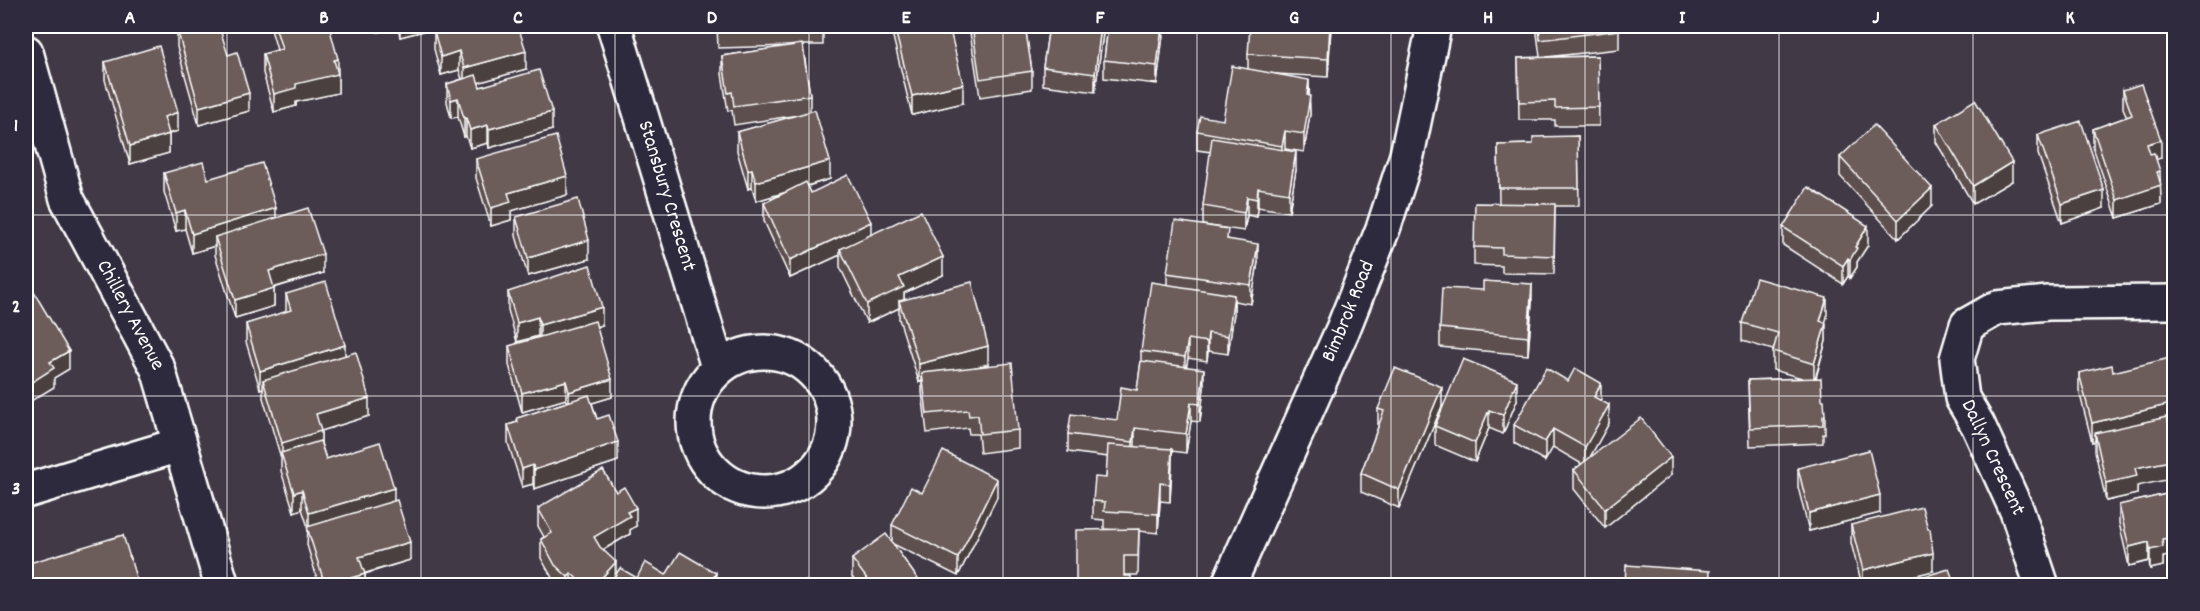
<svg xmlns="http://www.w3.org/2000/svg" width="2200" height="611" font-family="Dekko,sans-serif">
  <style>
    .lines { fill: none; stroke-linecap: round; stroke-linejoin: round }
    .minor-casing { stroke: #fff; stroke-width: 38 }
    .minor { stroke: #2f2a3d; stroke-width: 33 }
    .wall { fill: #5d4f4d; stroke: #fff; stroke-width: 1.5 }
    .shaded-wall { fill: #4c403f; stroke: #fff; stroke-width: 1.5 }
    .building { fill: #6c5c5a; stroke: #fff; stroke-width: 1.5 }
    .grid { fill: none; stroke: #fff; stroke-width: 1.5; stroke-opacity: 0.55 }
    .labels { text-anchor: middle; dominant-baseline: central; stroke-width: 4.5; stroke-linejoin: round; paint-order: stroke }
    .street-label { font-size: 21px; fill: #fff; stroke: #2f2a3d }
    .neatline { fill: none; stroke: #fff; stroke-width: 2 }
    .grid-label { font-size: 20px; text-anchor: middle; font-weight: bold; fill: #fff }
  </style>
  <rect width="100%" height="100%" fill="#413946"/>
  <filter id="ink" filterUnits="userSpaceOnUse"><feTurbulence type="fractalNoise" baseFrequency=".0167" numOctaves="2"/><feDisplacementMap in="SourceGraphic" scale="12" xChannelSelector="R" yChannelSelector="G"/><feConvolveMatrix kernelMatrix="1 2 1 2 8 2 1 2 1" color-interpolation-filters="sRGB"/></filter>
  <g filter="url(#ink)">
    <g class="lines">
      <defs>
        <g id="minor">
          <path id="s1" d="M614,26L718,367"/>
          <path id="s2" d="M26,52L67,199L158,369L222,586"/>
          <circle cx="764" cy="422" r="70"/>
          <path d="M26,491L179,445"/>
          <path id="s3" d="M1228,586L1343,329L1384,226L1407,155L1434,26"/>
          <path d="M2042,586L2017,511L1978,425L1962,398L1957,359L1967,325L1997,308L2048,303L2174,302"/>
        </g>
      </defs>
      <!-- minor casing -->
      <use href="#minor" class="minor-casing"/>
      <!-- minor -->
      <use href="#minor" class="minor"/>
    </g>
    <!-- wall -->
    <g class="wall">
      <path d="M270,26H329L338,78V93L296,102V106L274,112L263,73V54L277,50Z"/>
      <path d="M376,26H443L400,37L398,26L378,32Z"/>
      <path d="M717,26H823V45H803L810,95V111L830,179L808,186L811,193L871,235L943,275L904,293V300L988,364L978,367L1018,430V448L980,453L978,434H969L968,428L927,433L922,392V381L919,382L899,319V308L867,323L840,267V255L790,278L764,221V203L785,192L756,201L752,187L748,189L737,151V132L798,115L734,125L732,110L728,111L722,74V56L791,46L718,48Z"/>
      <path d="M893,26H949L963,103L912,115L893,37Z"/>
      <path d="M969,26H1025L1032,71V89L980,97Z"/>
      <path d="M1049,26H1104L1095,92L1043,85V67Z"/>
      <path d="M1108,26H1164L1157,84L1104,78V60Z"/>
      <path d="M1331,26L1328,77L1276,74L1309,96L1310,114L1304,152L1285,149L1296,170L1289,212L1258,207L1257,217L1247,215L1244,231L1203,225V206L1211,152L1197,150V131L1223,120L1248,69V54Z"/>
      <path d="M1536,26H1619V49L1546,57L1598,56L1599,126H1555V120H1519L1518,58L1540,57Z"/>
      <path d="M177,29L228,55L249,111L199,125L177,47Z"/>
      <path d="M434,31L526,69L478,82L480,87L552,130L489,148L488,143L470,148L466,136L464,137L458,117L451,118L447,102V84L462,79L459,70L441,75L434,49Z"/>
      <path d="M105,62L178,131L169,134V153L130,164L105,80Z"/>
      <path d="M2123,90L2161,158L2156,159L2160,183L2161,204L2117,218L2093,147V129L2127,117L2123,108Z"/>
      <path d="M1936,124L2012,181L1973,204L1936,142Z"/>
      <path d="M2172,124H2175V151L2172,143Z"/>
      <path d="M2038,135L2104,208L2062,223L2038,154Z"/>
      <path d="M1578,136L1579,206H1555L1554,274L1502,273V266L1474,265V247L1499,203L1498,145L1533,144Z"/>
      <path d="M1840,157L1932,206L1898,239L1840,176Z"/>
      <path d="M476,159L567,195L511,211V220L491,226L476,178Z"/>
      <path d="M164,173L208,179L276,218L323,273L274,288V306L235,318L215,255V246L192,253L185,229L176,231L164,192Z"/>
      <path d="M516,217L589,259L528,276L516,236Z"/>
      <path d="M1783,227L1868,245L1857,262V267L1850,278L1848,276L1843,284L1783,245Z"/>
      <path d="M1228,239L1258,262L1251,304L1234,301V313L1228,354L1208,351L1207,361L1188,358L1186,367L1204,387L1200,422L1191,421L1186,453L1172,451L1170,502L1160,501L1158,533L1139,531L1138,575H1124L1076,585L1115,530L1104,529V520L1093,519V501L1106,478L1108,457L1068,452V434L1117,420L1137,390L1141,361V351L1167,285V273Z"/>
      <path d="M508,292L602,325L597,327L612,397L592,403L597,419L618,461L534,489L533,484L522,487L508,443V425L517,422V418L567,402L566,399L522,412L509,365V346L538,338V336L517,342L508,310Z"/>
      <path d="M286,294L345,355L369,416L321,431V443L326,459L394,501L410,560L365,574V585H368H319L307,545L308,527L302,509L294,512L281,471V458L263,398V388L260,389L246,342V324L286,312Z"/>
      <path d="M1532,302L1528,355L1440,347V328Z"/>
      <path d="M1827,317L1825,322L1826,341L1816,378L1825,416V434H1823V443L1750,446L1748,380L1802,378L1773,370V350L1742,341V323Z"/>
      <path d="M2113,372L2169,423L2137,486V494L2106,501L2095,451V441L2092,442L2079,391V373Z"/>
      <path d="M1517,400L1503,434L1489,428L1475,462L1435,445V426Z"/>
      <path d="M1601,401L1609,423L1589,459L1671,475L1605,528L1574,489V470L1582,464L1553,447L1545,461L1514,443V425Z"/>
      <path d="M1442,406L1399,508L1361,492V473L1378,427V409Z"/>
      <path d="M1798,468L1880,513L1809,531L1798,487Z"/>
      <path d="M2175,492V563L2173,555L2163,557V566L2150,569L2149,561L2129,566L2119,523V505Z"/>
      <path d="M922,493L997,497L958,576L893,544L922,585H858L852,577V559L892,543V525Z"/>
      <path d="M538,508L636,526L630,530V534L603,550L616,574L637,578L666,575L716,585H558L555,583L541,558V539L544,537L538,526Z"/>
      <path d="M1851,525L1933,571L1876,585H1862L1851,543Z"/>
      <path d="M2173,566H2175V585L2173,583Z"/>
    </g>
    <!-- shaded-wall -->
    <g class="shaded-wall">
      <path d="M378,26H398L378,32Z"/>
      <path d="M400,26H443L400,37Z"/>
      <path d="M1101,26H1104L1095,92V74Z"/>
      <path d="M1162,26H1164L1157,84V66Z"/>
      <path d="M1330,26H1331L1328,77V59Z"/>
      <path d="M459,51V70L441,75V57Z"/>
      <path d="M526,51V69L464,87V68Z"/>
      <path d="M338,59V93L296,102V106L274,112V94L296,84L334,60Z"/>
      <path d="M1309,80L1310,114L1304,152V134Z"/>
      <path d="M963,84V103L912,115V96Z"/>
      <path d="M249,93V111L199,125V107Z"/>
      <path d="M458,98V117L451,118V100Z"/>
      <path d="M178,112V131L164,135V117Z"/>
      <path d="M552,112V130L489,148V129Z"/>
      <path d="M464,118H466V136L464,137Z"/>
      <path d="M488,125V143L470,148V130Z"/>
      <path d="M1285,131V149L1282,165V146Z"/>
      <path d="M169,134V153L130,164V146Z"/>
      <path d="M2161,140V158L2147,162V144Z"/>
      <path d="M1296,152V170L1289,212V193Z"/>
      <path d="M830,161V179L756,201V182Z"/>
      <path d="M2012,162V181L1973,204V186Z"/>
      <path d="M752,169V187L748,189V170Z"/>
      <path d="M2160,171L2161,204L2117,218V200L2157,172Z"/>
      <path d="M567,176V195L511,211V220L491,226V208L508,193Z"/>
      <path d="M1258,188V207L1257,217V199Z"/>
      <path d="M1932,188V206L1898,239V220Z"/>
      <path d="M2104,190V208L2062,223V204Z"/>
      <path d="M1247,197V215L1244,231V213Z"/>
      <path d="M276,208V226L215,237V246L192,253V234Z"/>
      <path d="M185,210V229L176,231V213Z"/>
      <path d="M871,222V240L840,249V255L790,278V260Z"/>
      <path d="M1868,226V245L1857,262V267L1850,278V260L1855,247Z"/>
      <path d="M589,240V259L528,276V258Z"/>
      <path d="M1258,244V262L1251,304V285Z"/>
      <path d="M323,254V273L269,289V271Z"/>
      <path d="M943,257V275L904,293V306L899,301V308L867,323V304L899,277Z"/>
      <path d="M1848,258V276L1843,284V266Z"/>
      <path d="M1532,284V302L1528,355V337Z"/>
      <path d="M274,288V306L235,318V300Z"/>
      <path d="M1234,295V313L1228,354V336Z"/>
      <path d="M1827,298V317L1820,339V321Z"/>
      <path d="M602,307V325L540,343V325Z"/>
      <path d="M538,317V336L517,342V323Z"/>
      <path d="M1826,323V341L1814,382V364Z"/>
      <path d="M1208,333V351L1207,361V342Z"/>
      <path d="M1188,339V358L1185,376V357Z"/>
      <path d="M345,345V364L263,380V388L260,389V371Z"/>
      <path d="M988,346V364L923,381L922,373V381L919,382V364Z"/>
      <path d="M69,351V369L54,378V387L26,404V386L50,362Z"/>
      <path d="M1204,369V387L1200,422V404Z"/>
      <path d="M612,379V397L569,410V392Z"/>
      <path d="M566,381V399L522,412V393Z"/>
      <path d="M1517,381V400L1503,434V415Z"/>
      <path d="M1601,383V401L1594,397Z"/>
      <path d="M1442,387V406L1399,508V490Z"/>
      <path d="M369,398V416L321,431V449L282,456V443L316,414Z"/>
      <path d="M1191,403V421L1186,453V434Z"/>
      <path d="M2175,403V422L2096,441L2095,433V441L2092,442V423Z"/>
      <path d="M1609,405V423L1585,466V447Z"/>
      <path d="M1489,410V428L1475,462V443Z"/>
      <path d="M1135,428V446L1133,461V442Z"/>
      <path d="M1553,429V447L1545,461V442Z"/>
      <path d="M618,442V461L534,489V470Z"/>
      <path d="M1172,449V467L1170,502V484Z"/>
      <path d="M1671,457V475L1605,528V509Z"/>
      <path d="M2175,460V478L2137,486V494L2106,501V483L2135,468Z"/>
      <path d="M533,465V484L522,487V469Z"/>
      <path d="M997,479V497L958,576V558Z"/>
      <path d="M1160,483V501L1158,533V514Z"/>
      <path d="M394,488V506L309,531V513Z"/>
      <path d="M302,490V509L294,512V493Z"/>
      <path d="M1880,495V513L1809,531V513Z"/>
      <path d="M636,508V526L630,530V534L594,555V537L627,512Z"/>
      <path d="M2173,537V555L2163,557V566L2150,569V550L2162,539Z"/>
      <path d="M410,542V560L359,575V557Z"/>
      <path d="M2149,542V561L2129,566V547Z"/>
      <path d="M1933,553V571L1876,585H1863V570Z"/>
      <path d="M616,562V580L611,585H595Z"/>
      <path d="M571,573V585H568V577Z"/>
      <path d="M716,573V585H709Z"/>
      <path d="M365,574V585H327Z"/>
    </g>
    <!-- building -->
    <g class="building">
      <path d="M189,26H219L228,55L237,52L249,93L199,107L177,29Z"/>
      <path d="M275,26H329L338,59L334,60L338,74L296,84V88L274,94L263,54L282,49Z"/>
      <path d="M453,26H518L526,51L464,68L459,51L441,57L434,31Z"/>
      <path d="M717,26H823L718,29Z"/>
      <path d="M894,26H949L963,84L912,96Z"/>
      <path d="M972,26H1025L1032,71L980,79Z"/>
      <path d="M1049,26H1101L1095,74L1043,67Z"/>
      <path d="M1108,26H1162L1157,66L1104,60Z"/>
      <path d="M1250,26H1330L1328,59L1248,54Z"/>
      <path d="M1539,26H1619V30L1540,40Z"/>
      <path d="M802,44L810,95L734,106L732,92L728,93L722,56Z"/>
      <path d="M159,46L178,112L164,117L169,134L130,146L105,62Z"/>
      <path d="M1598,56L1599,107L1555,108V101L1519,102L1518,58Z"/>
      <path d="M1232,66L1309,80L1307,95L1310,96L1304,134L1285,131L1282,146L1197,131L1200,116L1223,120Z"/>
      <path d="M539,70L552,112L489,129L488,125L470,130L466,118H464L458,98L451,100L447,84L476,75L480,87Z"/>
      <path d="M2141,84L2161,140L2147,144L2150,154L2154,153L2160,171L2157,172L2161,185L2117,200L2093,129L2132,115L2123,90Z"/>
      <path d="M1975,100L2012,162L1973,186L1936,124Z"/>
      <path d="M815,110L830,161L756,182L752,169L748,170L737,132Z"/>
      <path d="M2081,121L2104,190L2062,204L2038,135Z"/>
      <path d="M1874,125L1932,188L1898,220L1840,157Z"/>
      <path d="M556,136L567,176L508,193L511,202L491,208L476,159Z"/>
      <path d="M1578,136L1579,188H1499L1498,145L1533,144V137Z"/>
      <path d="M1212,138L1296,152L1289,193L1258,188L1257,199L1247,197L1244,213L1203,206Z"/>
      <path d="M203,162L208,179L262,163L276,208L192,234L185,210L176,213L164,173Z"/>
      <path d="M848,175L871,222L790,260L764,203L806,182L811,193Z"/>
      <path d="M1808,187L1868,226L1855,247L1857,248L1850,260L1848,258L1843,266L1783,227Z"/>
      <path d="M578,199L589,240L528,258L516,217Z"/>
      <path d="M1475,203L1555,204L1554,256L1502,254V248L1474,247Z"/>
      <path d="M308,208L323,254L269,271L274,288L235,300L215,237Z"/>
      <path d="M921,211L943,257L899,277L904,287L867,304L840,249Z"/>
      <path d="M1175,221L1228,229L1227,239L1258,244L1251,285L1167,273Z"/>
      <path d="M590,265L602,307L540,325L538,317L517,323L508,292Z"/>
      <path d="M1756,278L1827,298L1820,321L1826,323L1814,364L1773,351L1778,333L1742,323Z"/>
      <path d="M26,279L69,351L50,362L54,368L26,386Z"/>
      <path d="M1483,281L1532,284L1528,337L1440,328L1442,288L1483,290Z"/>
      <path d="M326,282L345,345L260,371L246,324L291,310L286,294Z"/>
      <path d="M972,282L988,346L919,364L899,301Z"/>
      <path d="M1151,282L1234,295L1228,336L1208,333L1207,342L1188,339L1185,357L1141,351Z"/>
      <path d="M595,321L612,379L569,392L566,381L522,393L509,346Z"/>
      <path d="M356,352L369,398L316,414L321,431L282,443L263,380Z"/>
      <path d="M2174,357L2175,403L2092,423L2079,373L2112,365L2113,372Z"/>
      <path d="M1463,359L1517,381L1503,415L1489,410L1475,443L1435,426Z"/>
      <path d="M1141,361L1204,369L1200,404L1191,403L1186,434L1135,428L1133,442L1068,434L1071,414L1117,420L1121,387L1137,390Z"/>
      <path d="M1012,363L1018,430L980,434L978,415L969,416L968,410L927,414L922,373Z"/>
      <path d="M1395,368L1442,387L1399,490L1361,473L1384,411L1378,409Z"/>
      <path d="M1546,368L1568,381L1575,368L1601,383L1594,397L1609,405L1585,447L1553,429L1545,442L1514,425Z"/>
      <path d="M1821,378L1822,400H1824L1825,416H1823V425L1750,428L1748,380Z"/>
      <path d="M589,395L597,419L609,415L618,442L534,470L533,465L522,469L508,425L518,422L517,418Z"/>
      <path d="M2167,417L2175,448V460L2135,468L2137,476L2106,483L2095,433Z"/>
      <path d="M1641,418L1671,457L1605,509L1574,470Z"/>
      <path d="M320,441L326,459L380,442L394,488L309,513L302,490L294,493L281,453Z"/>
      <path d="M1108,445L1172,449L1170,484L1160,483L1158,514L1104,511L1105,502L1093,501L1095,477L1106,478Z"/>
      <path d="M1869,450L1880,495L1809,513L1798,468Z"/>
      <path d="M943,451L997,479L958,558L892,525L911,487L922,493Z"/>
      <path d="M603,470L616,492L624,487L636,508L627,512L630,516L594,537L600,547L616,562L595,585H584L571,573L568,577L555,565L541,539L552,533L538,508Z"/>
      <path d="M2175,492V545L2173,537L2162,539L2163,547L2150,550L2149,542L2129,547L2119,505Z"/>
      <path d="M397,500L410,542L359,557L365,574L325,585L307,527Z"/>
      <path d="M1922,507L1928,529H1930L1933,553L1863,570L1851,525Z"/>
      <path d="M1139,529L1138,556H1124V576H1131V585H1076V530Z"/>
      <path d="M886,534L922,585H860L868,580L852,559Z"/>
      <path d="M123,535L138,584L134,585H26V564Z"/>
      <path d="M680,552L716,573L709,585H609L620,568L637,578L645,562L666,575Z"/>
      <path d="M1626,565L1710,571L1709,585H1625Z"/>
      <path d="M1949,569L1955,585H1895Z"/>
      <path d="M770,578L812,582V585H769Z"/>
      <path d="M422,582L423,585H409Z"/>
      <path d="M2175,582V585H2160Z"/>
    </g>
  </g>
  <!-- grid -->
  <path class="grid" d="M227,26V586M421,26V586M615,26V586M809,26V586M1003,26V586M1197,26V586M1391,26V586M1585,26V586M1779,26V586M1973,26V586M26,215H2174M26,396H2174"/>
  <g class="labels">
    <!-- street labels -->
    <g class="street-label">
      <text stroke="none"><textPath href="#s1" startOffset="178">Stansbury Crescent</textPath></text>
      <text stroke="none"><textPath href="#s3" startOffset="300">Bimbrok Road</textPath></text>
      <text stroke="none"><textPath href="#s2" startOffset="285">Chillery Avenue</textPath></text>
      <text transform="translate(1992 458) rotate(65)">Dallyn Crescent</text>
    </g>
  </g>
  <!-- margin -->
  <rect width="2200" height="611" fill="none" stroke="#2f2a3d" stroke-width="66"/>
  <rect x="33" y="33" width="2134" height="545" class="neatline"/>
  <g class="grid-label">
    <text x="130" y="23">A</text>
    <text x="324" y="23">B</text>
    <text x="518" y="23">C</text>
    <text x="712" y="23">D</text>
    <text x="906" y="23">E</text>
    <text x="1100" y="23">F</text>
    <text x="1294" y="23">G</text>
    <text x="1488" y="23">H</text>
    <text x="1682" y="23">I</text>
    <text x="1876" y="23">J</text>
    <text x="2070" y="23">K</text>
    <text x="16" y="131">1</text>
    <text x="16" y="312">2</text>
    <text x="16" y="494">3</text>
  </g>
</svg>
